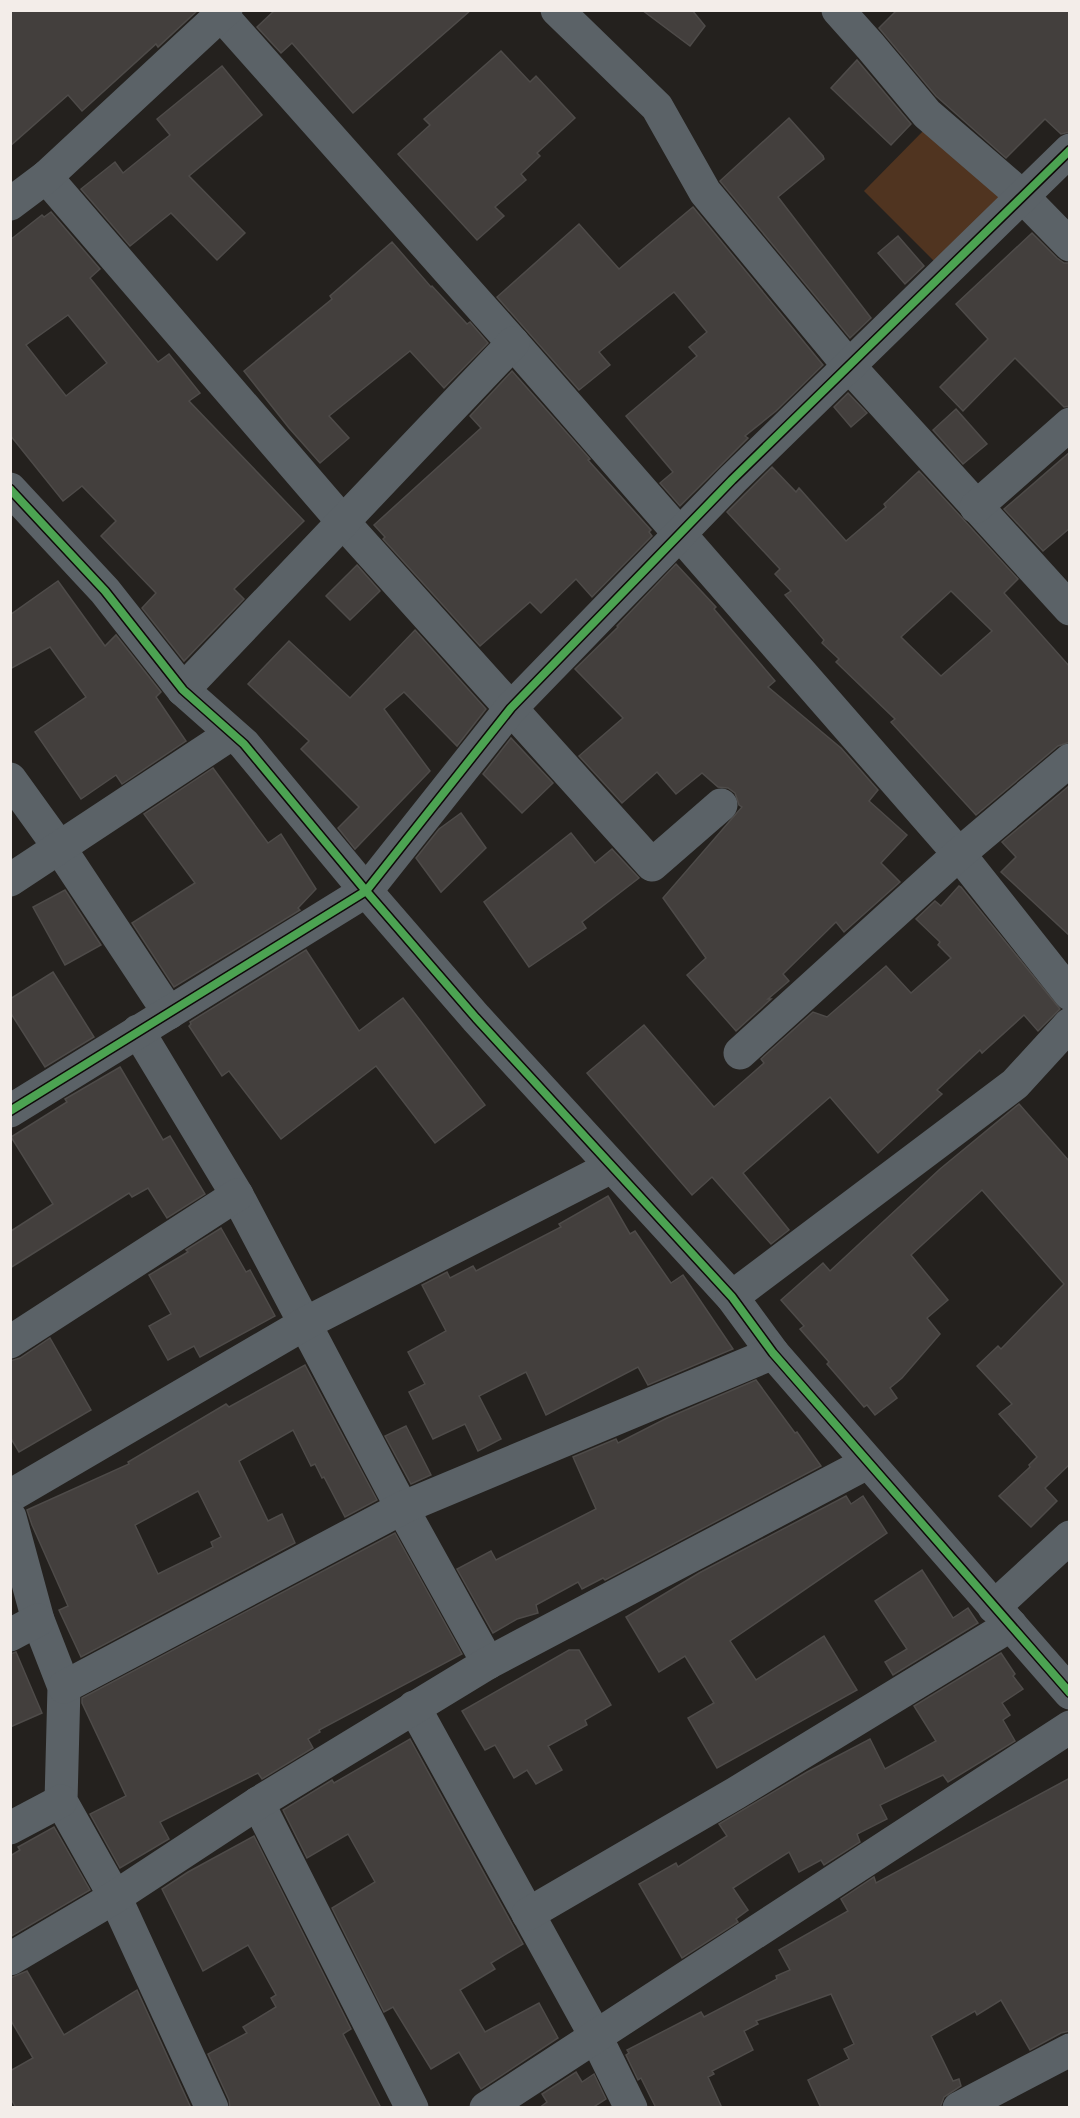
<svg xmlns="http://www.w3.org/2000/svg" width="1080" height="2118" font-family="'Zilla Slab',serif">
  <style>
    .green { fill: #503420 }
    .building { fill: #433f3d; stroke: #4e4b49; stroke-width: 1.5; fill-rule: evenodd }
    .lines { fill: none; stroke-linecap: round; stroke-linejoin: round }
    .minor { stroke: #5b6267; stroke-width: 33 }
    .cycleway-casing { stroke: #0e0a08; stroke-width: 11 }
    .cycleway { stroke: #4ca352; stroke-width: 8 }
  </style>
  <rect width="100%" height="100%" fill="#24211e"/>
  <!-- green -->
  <path class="green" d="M928,126L1003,201L939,266L864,191Z"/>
  <!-- building -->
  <g class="building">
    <path d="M10,10H198L158,47L156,44L82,111L68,95L10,146Z"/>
    <path d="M275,10H471L353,113L292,43L281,53L257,27Z"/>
    <path d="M642,10H692L705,26L690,46Z"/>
    <path d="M897,10H1070V132L1061,134L1045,119L1006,158L936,96L879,28Z"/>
    <path d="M501,51L530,82L536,76L575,118L537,153L540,156L521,174L526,180L495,207L504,216L477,240L398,154L430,125L424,119Z"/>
    <path d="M857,60L911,124L891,145L831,88Z"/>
    <path d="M222,66L262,115L189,176L245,233L217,260L171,213L130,246L81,189L115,162L123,173L170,135L157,119Z"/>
    <path d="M789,118L823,156L824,159L778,197L871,318L850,338L720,181Z"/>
    <path d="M693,207L823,365L776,411L745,436L748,438L680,506L660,483L673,472L626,416L697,356L689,347L707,332L674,292L599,352L610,365L579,390L497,297L579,224L619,269Z"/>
    <path d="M51,212L100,269L90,278L158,362L169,354L200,393L189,401L304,521L234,589L244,599L184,661L142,608L156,593L101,536L116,521L82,486L63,501L10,435V240L42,215L44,217ZM68,315L107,363L66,396L26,345Z"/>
    <path d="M1032,233L1057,258L1064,263H1070V406L1064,407L1015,358L963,411L940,387L988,339L956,304Z"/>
    <path d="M898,236L924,266L905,284L878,253Z"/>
    <path d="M392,242L431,287L432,286L467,324L470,322L488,343L444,388L410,351L329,416L349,438L320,463L289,428L244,371L332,299L330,296Z"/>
    <path d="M512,371L590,459L588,460L651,530L649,532L652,536L592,597L576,579L541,613L530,602L480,646L383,539L385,537L374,525L481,428L470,416Z"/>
    <path d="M848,393L867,413L851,427L834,407Z"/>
    <path d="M956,409L987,444L963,464L933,430Z"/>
    <path d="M1070,452V528L1043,551L1004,509Z"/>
    <path d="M772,467L796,492L799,488L846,541L886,507L884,504L919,471L1018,579L1004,593L1070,667V742L1058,746L976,815L891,722L895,719L836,662L839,659L822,643L824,640L785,595L791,591L775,574L780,569L727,512ZM951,591L992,631L941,676L901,637Z"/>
    <path d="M676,564L716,607L714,609L775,681L768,687L841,748L878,790L869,801L907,835L881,863L900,882L844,932L836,922L783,974L789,981L768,999H771L736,1031L687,975L706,958L663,898L742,807L739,805L735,793L728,788L718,787L702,773L676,794L657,772L622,803L579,756L623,718L575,669L618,627L617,626Z"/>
    <path d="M357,565L380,591L350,620L326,596Z"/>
    <path d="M58,581L105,646L116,635L161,692L156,697L186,741L122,784L116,775L81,799L35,732L86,697L50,647L10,669V615Z"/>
    <path d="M415,630L486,709L457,746L404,692L384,709L430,771L355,849L338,828L359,807L301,749L309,741L248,684L289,641L350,698Z"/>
    <path d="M511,738L553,783L522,813L483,774Z"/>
    <path d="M213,768L268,843L281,834L316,889L298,908L300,910L174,987L132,923L195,883L144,814Z"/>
    <path d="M1070,785V936L1001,872L1016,857L1002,842Z"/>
    <path d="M461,813L486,848L441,892L416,858L439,829Z"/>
    <path d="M571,833L595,863L612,849L639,878L582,922L586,928L529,967L484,902Z"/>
    <path d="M959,886L961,887L1060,1009L1038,1031L1024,1015L982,1053L980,1050L937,1090L942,1094L878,1153L830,1097L743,1173L789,1230L771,1244L712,1177L692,1195L587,1073L644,1025L714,1107L764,1063L761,1059L813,1012L827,1017L886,966L911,993L951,958L938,945L940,942L916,919L935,901L941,906Z"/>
    <path d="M65,890L101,945L65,965L33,907Z"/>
    <path d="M306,950L359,1031L403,998L485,1105L435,1143L376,1066L281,1139L229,1071L222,1076L189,1026L191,1024L190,1022Z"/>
    <path d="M53,972L94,1037L45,1067L10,1012V999Z"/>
    <path d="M120,1067L163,1140L170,1136L205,1194L167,1218L148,1188L132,1197L129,1193L10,1268L11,1231L53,1204L11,1137L67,1102L65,1099Z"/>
    <path d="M1019,1104L1070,1162V1464L1045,1488L1057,1501L1031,1527L999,1496L1030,1467L1029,1465L1037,1457L999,1414L1012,1404L977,1366L998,1346L1001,1349L1064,1284L982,1190L911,1255L948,1300L927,1318L940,1334L902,1378L890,1388L897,1398L875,1415L867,1405L864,1407L827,1364L829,1362L800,1329L804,1326L781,1300L823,1263L830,1271L940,1169Z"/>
    <path d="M608,1196L630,1234L635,1231L671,1283L683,1275L733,1349L648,1385L638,1367L546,1415L526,1372L479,1396L501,1439L478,1451L465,1424L433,1439L409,1392L425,1384L408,1352L446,1331L422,1285L447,1272L450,1278L473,1266L476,1271L561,1227L559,1224Z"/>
    <path d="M221,1228L246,1272L250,1270L275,1316L200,1357L194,1346L168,1360L149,1326L171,1314L149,1275L188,1252L186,1250Z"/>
    <path d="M50,1338L91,1410L19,1452L10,1437V1361L20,1358Z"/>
    <path d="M305,1365L377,1500L345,1517L324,1477L322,1478L315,1464L311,1466L293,1430L239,1461L268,1521L282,1514L295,1543L81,1657L59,1610L68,1606L32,1525L27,1510L129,1464L128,1462L226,1404L229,1407ZM198,1491L221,1537L211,1542L213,1547L158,1574L135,1525Z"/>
    <path d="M756,1380L795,1433L797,1432L821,1466L605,1580L603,1578L582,1589L578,1582L536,1605L538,1613L517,1619L493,1633L457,1569L491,1551L496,1560L596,1509L573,1457L616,1439L618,1443L667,1418Z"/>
    <path d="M406,1426L431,1475L411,1484L385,1436Z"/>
    <path d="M846,1496L851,1504L863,1496L887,1533L730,1641L756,1680L824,1636L857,1690L717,1768L688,1718L714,1703L685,1656L659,1672L626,1617L699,1573Z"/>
    <path d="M395,1533L462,1654L319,1730L320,1732L308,1739L313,1748L262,1779L258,1773L160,1822L169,1839L120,1868L90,1814L126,1796L82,1703V1698Z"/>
    <path d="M922,1570L953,1618L968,1608L978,1623L893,1675L885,1662L907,1649L875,1601Z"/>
    <path d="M569,1650H579L611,1705L585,1720L587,1725L548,1746L562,1770L536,1784L527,1770L514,1778L495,1745L485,1750L462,1711Z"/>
    <path d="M16,1652L42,1713L10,1727V1654Z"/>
    <path d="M1001,1653L1015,1674L1013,1676L1023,1689L1002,1703L1010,1715L1003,1720L1015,1741L948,1782L943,1775L880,1805L887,1819L857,1834L860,1842L824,1865L821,1860L799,1872L789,1852L733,1888L748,1910L736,1919L738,1922L682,1958L639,1884L676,1863L678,1867L727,1836L719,1824L807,1772L870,1739L885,1769L936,1741L914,1706Z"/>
    <path d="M410,1739L523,1944L491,1963L495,1969L460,1990L485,2032L539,2003L558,2038L481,2089L459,2052L431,2069L393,2007L384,2012L332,1908L375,1882L348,1834L307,1858L283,1810L332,1780L334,1783Z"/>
    <path d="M1070,1778V2031L1061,2033L1030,2050L1001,2000L977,2015L975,2011L931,2036L953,2081L959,2079L961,2086L944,2097L940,2108H821L808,2080L849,2059L844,2049L854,2044L831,1994L756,2021L758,2024L744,2031L753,2050L712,2071L714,2074L708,2077L722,2108H656L641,2078L638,2080L626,2055L629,2053L627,2050L701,2012L704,2017L777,1979L776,1976L790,1970L779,1950L848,1911L841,1899L874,1877L876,1883Z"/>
    <path d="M54,1827L90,1890L10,1937V1856L20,1850L18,1847Z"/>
    <path d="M254,1836L351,2029L343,2034L381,2108H230L229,2100L208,2054L247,2033L243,2027L276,2007L271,1998L276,1995L248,1945L203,1971L162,1889L188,1872Z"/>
    <path d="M27,1971L64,2035L137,1990L191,2108H16L10,2097V2071L33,2058L10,2019V1978Z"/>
    <path d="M576,2072L582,2082L594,2074L606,2099L595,2106L596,2108H539L547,2102L542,2094Z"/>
  </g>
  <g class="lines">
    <!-- minor -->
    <g class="minor">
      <path d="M217,10L513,343L959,854L1070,994"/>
      <path d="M557,10L657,107L705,192L849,366L1070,609"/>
      <path d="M838,10L871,47L927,114L1022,196L1070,245"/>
      <path d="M46,177L343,522L652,865L721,805"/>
      <path d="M10,204L46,177L226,10"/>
      <path d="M10,489L105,591L183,690L244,744L366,891L476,1018L732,1297L773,1353L1070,1693"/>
      <path d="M976,507L1070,424"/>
      <path d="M183,690L513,343"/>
      <path d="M10,779L59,847L169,1013"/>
      <path d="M10,880L231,734"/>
      <path d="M138,1031L237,1195L402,1508L488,1663"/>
      <path d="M740,1053L959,854L1070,760"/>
      <path d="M10,1111L366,891L511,708L732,480L1070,150"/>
      <path d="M732,1297L1015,1084L1070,1024"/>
      <path d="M10,1342L237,1195"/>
      <path d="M10,1496L306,1323L611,1167"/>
      <path d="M10,1517L38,1620L64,1687L61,1801L115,1897L212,2108"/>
      <path d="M994,1607L1070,1537"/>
      <path d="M10,1635L38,1620"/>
      <path d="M64,1687L402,1508L773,1353"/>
      <path d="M414,1707L596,2037L631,2108"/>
      <path d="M258,1803L412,2108"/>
      <path d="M10,1828L61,1801"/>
      <path d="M528,1914L736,1793L1011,1625"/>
      <path d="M10,1959L115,1897L258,1803L488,1663L867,1463"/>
      <path d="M486,2108L1070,1727"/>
      <path d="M959,2108L1070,2050"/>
    </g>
    <defs>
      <g id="cycleway">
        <path d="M10,489L105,591L183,690L244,744L366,891L476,1018L732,1297L773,1353L1070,1693"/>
        <path d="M10,1111L366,891L511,708L732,480L1070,150"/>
      </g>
    </defs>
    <!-- cycleway casing -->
    <use href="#cycleway" class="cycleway-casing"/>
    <!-- cycleway -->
    <use href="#cycleway" class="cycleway"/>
  </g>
  <!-- border -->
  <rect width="1080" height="2118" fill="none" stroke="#f3ede9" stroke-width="24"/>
</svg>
